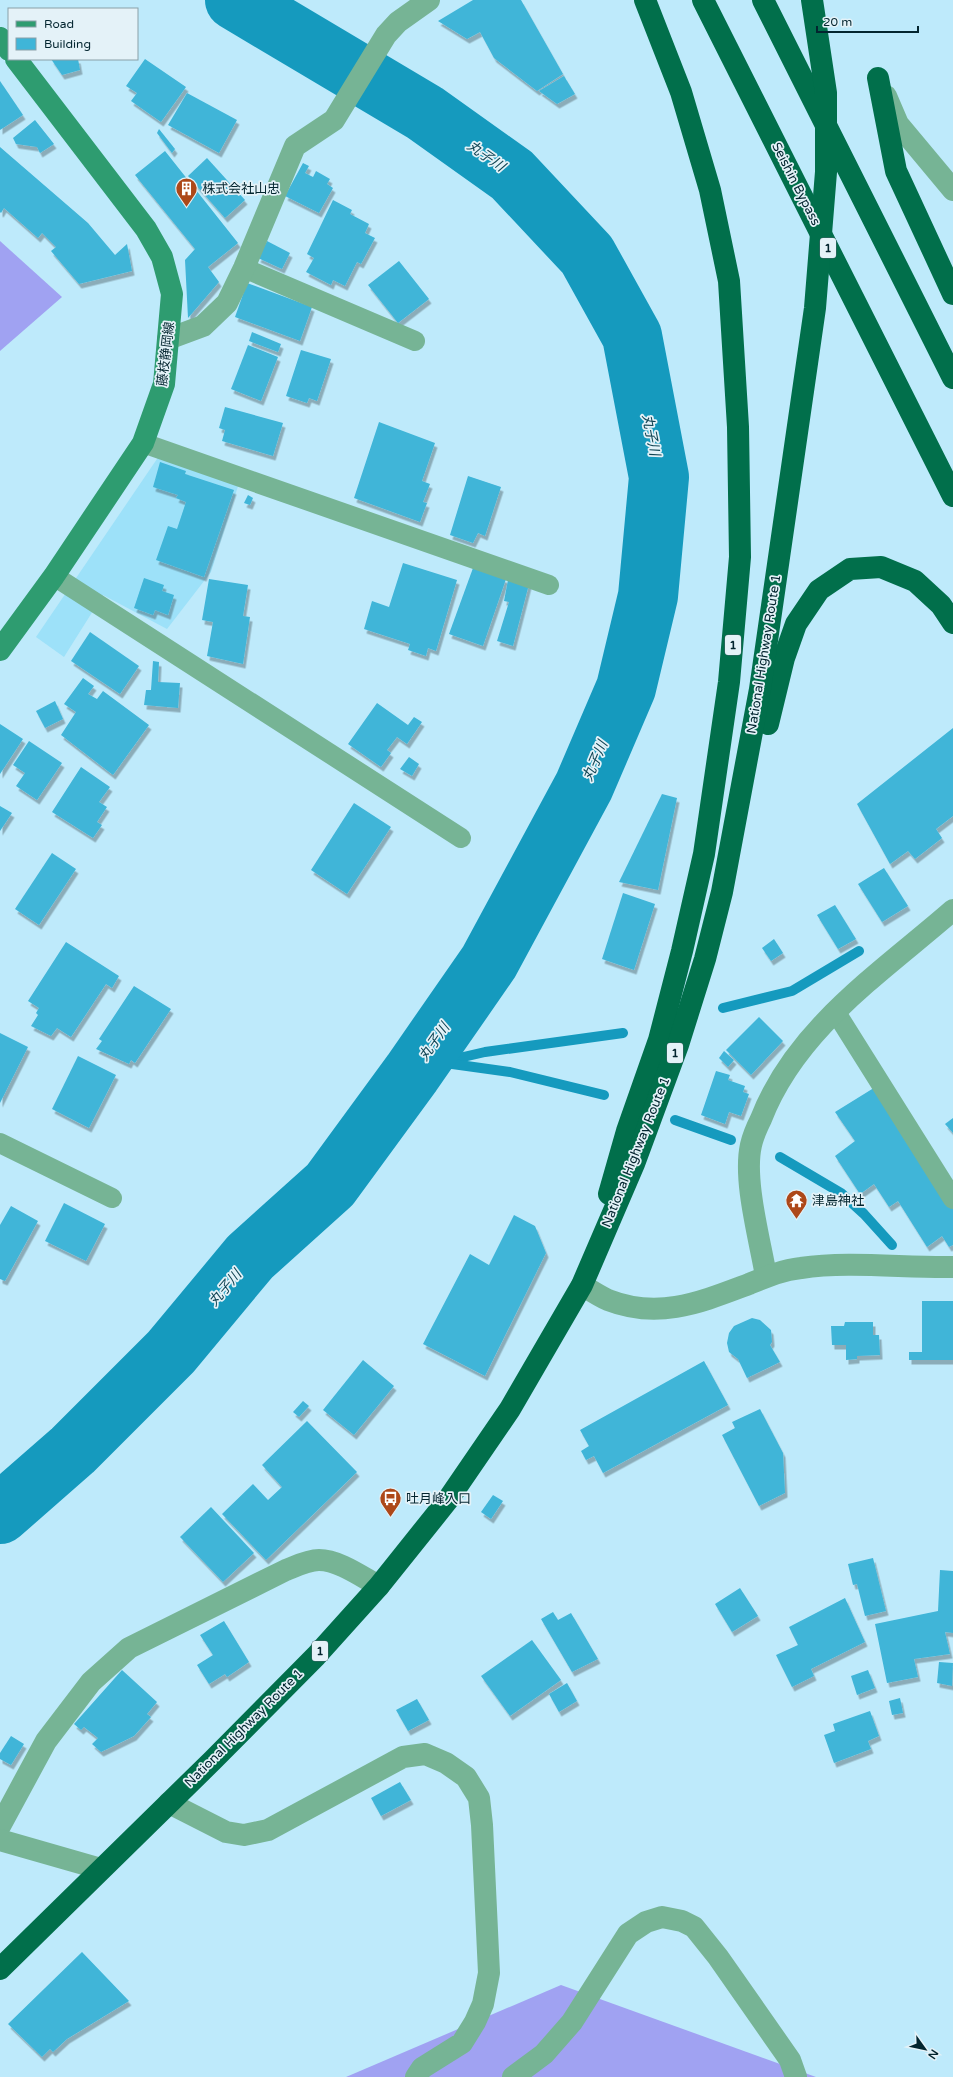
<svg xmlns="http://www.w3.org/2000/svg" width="953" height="2077" font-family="'Varela Round','Noto Sans JP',sans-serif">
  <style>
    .built { fill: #9de1f9 }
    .forest { fill: #a0a2f2 }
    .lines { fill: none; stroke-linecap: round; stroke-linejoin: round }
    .stream { stroke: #159abe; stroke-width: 10 }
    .river { stroke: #159abe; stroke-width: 60 }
    .building { fill: #3fb5d8; filter: url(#shadow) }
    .lane { stroke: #76b495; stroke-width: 20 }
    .street { stroke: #76b495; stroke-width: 22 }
    .secondary { stroke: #2e9c70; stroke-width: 22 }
    .highway { stroke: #016f4b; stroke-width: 22 }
    .labels { text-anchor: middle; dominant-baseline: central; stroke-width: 3.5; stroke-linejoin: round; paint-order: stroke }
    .shield { fill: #e4f2f8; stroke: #46626b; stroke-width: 1 }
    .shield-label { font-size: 12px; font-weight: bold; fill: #03252f }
    .street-label { font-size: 13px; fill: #03252f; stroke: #e4f2f8 }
    .poi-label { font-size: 13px; fill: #03252f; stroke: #e4f2f8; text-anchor: start }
    .water-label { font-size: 14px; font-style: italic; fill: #114453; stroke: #e4f2f8 }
  </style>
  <defs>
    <filter id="shadow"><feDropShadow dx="2.5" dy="4.5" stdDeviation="0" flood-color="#0004"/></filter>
  </defs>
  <rect width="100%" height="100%" fill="#beeafb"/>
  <!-- built -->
  <path class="built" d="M159,456L239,483L211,572L167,629L103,595L64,657L36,637Z"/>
  <!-- forest -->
  <g class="forest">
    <path d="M0,241L62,297L0,351Z"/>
    <path d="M561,1985L816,2077H346Z"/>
  </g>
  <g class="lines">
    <!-- stream -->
    <g class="stream">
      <path d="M723,1008L792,991L859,951"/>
      <path d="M446,1061L485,1052L623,1033"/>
      <path d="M412,1073L438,1062L510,1072L604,1095"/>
      <path d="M675,1120L731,1140"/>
      <path d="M780,1157L841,1193L864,1214L892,1245"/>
    </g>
    <!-- river -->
    <path class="river" d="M0,1514L73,1450L171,1352L250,1257L330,1185L412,1073L489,962L584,786L626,688L648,596L659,477L632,336L587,255L512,175L425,113L235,0"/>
  </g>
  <!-- building -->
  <g class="building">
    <path d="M473,0H521L563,74L537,91L494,58L480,32L467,39L438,21Z"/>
    <path d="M51,59H78L80,70L62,75Z"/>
    <path d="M145,59L186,87L161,122L131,101L137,93L126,86Z"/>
    <path d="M564,76L575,94L557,104L539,91Z"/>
    <path d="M0,81L23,115L0,130Z"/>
    <path d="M187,93L237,120L219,153L168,125Z"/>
    <path d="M35,120L54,144L40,153L37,147L16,144L13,138Z"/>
    <path d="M159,129L175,149L172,153L157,133Z"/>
    <path d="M0,147L88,223L115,255L127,244L132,271L79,284L51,251L56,247L42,233L38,238L4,208L1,213L0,212Z"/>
    <path d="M165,151L238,243L208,267L219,282L188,318L185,260L195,249L135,175Z"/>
    <path d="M207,158L245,200L225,218L188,176Z"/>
    <path d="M303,163L309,166L305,173L313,177L316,171L330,179L327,184L333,188L319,213L285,196Z"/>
    <path d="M333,200L352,210L350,214L369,224L365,233L375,238L361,264L357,262L345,286L333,280L331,285L306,272L314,258L307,254Z"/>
    <path d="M267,241L290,253L282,269L258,258Z"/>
    <path d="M399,261L429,299L398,323L368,285Z"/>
    <path d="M247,283L312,307L300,341L235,317Z"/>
    <path d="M252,332L281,344L278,352L249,341Z"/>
    <path d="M248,345L278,357L261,401L231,389Z"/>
    <path d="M301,350L331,359L317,401L309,398L307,403L286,396Z"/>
    <path d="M225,407L283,423L273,456L222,441L225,430L219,428Z"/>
    <path d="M379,422L435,443L422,481L430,484L423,502L427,503L420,522L354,498Z"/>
    <path d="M160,462L186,471L185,474L234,490L204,577L156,560L168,526L177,529L186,502L176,498L178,495L153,487Z"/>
    <path d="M468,476L501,487L485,536L478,533L473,543L450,535Z"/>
    <path d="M248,495L253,498L250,505L244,503Z"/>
    <path d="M403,563L457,580L436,651L428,648L426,656L408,650L410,644L364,629L372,601L389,607Z"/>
    <path d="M473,568L506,579L483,646L449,634Z"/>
    <path d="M144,578L164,585L162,591L174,595L168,615L155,610L153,615L134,608Z"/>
    <path d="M209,579L248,585L243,616L250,617L243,664L207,656L213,622L202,620Z"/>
    <path d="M508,580L529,584L513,646L497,641L509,602L504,601Z"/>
    <path d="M90,632L139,666L120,694L71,661Z"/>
    <path d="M153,661L159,662L158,682L180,683L178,708L144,705L146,690H151Z"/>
    <path d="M83,678L94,686L88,694L97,699L103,691L149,725L113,775L61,735L76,712L64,704Z"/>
    <path d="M55,701L63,719L45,728L36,711Z"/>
    <path d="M377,703L408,725L414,717L422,722L407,744L397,737L387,750L391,753L381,767L348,744Z"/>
    <path d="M0,724L23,739L0,774Z"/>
    <path d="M953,728V816L936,829L942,838L915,859L908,851L890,864L857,804Z"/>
    <path d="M29,741L62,763L37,800L16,786L25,773L13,765Z"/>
    <path d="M409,757L419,764L412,776L400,769Z"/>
    <path d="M81,767L110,787L99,802L107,807L97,822L102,825L93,838L52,812Z"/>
    <path d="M662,794L677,798L658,890L619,882Z"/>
    <path d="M354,803L391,827L347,894L311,870Z"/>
    <path d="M0,806L12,813L0,831Z"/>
    <path d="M52,853L76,869L39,925L15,909Z"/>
    <path d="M884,868L908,906L882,922L858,884Z"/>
    <path d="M623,893L655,904L634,970L602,959Z"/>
    <path d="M835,905L856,939L838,949L817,915Z"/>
    <path d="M774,939L783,953L771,961L762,948Z"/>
    <path d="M66,942L119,976L112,988L106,984L71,1037L57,1028L51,1036L31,1026L38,1015L36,1013L39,1008L28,1001Z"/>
    <path d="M134,986L171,1009L135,1063L131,1060L129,1064L96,1049L102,1041L99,1039Z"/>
    <path d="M759,1017L783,1041L751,1075L726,1050Z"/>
    <path d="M0,1033L28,1047L0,1103Z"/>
    <path d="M724,1051L734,1060L728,1067L719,1058Z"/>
    <path d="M78,1056L116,1075L89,1128L52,1109Z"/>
    <path d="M716,1071L730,1075L728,1080L745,1086L743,1092L749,1094L741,1116L729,1112L725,1124L701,1115Z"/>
    <path d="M877,1086L953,1206V1245L949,1247L942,1236L927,1247L898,1201L889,1207L874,1184L860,1194L835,1156L855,1141L835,1112Z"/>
    <path d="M953,1118V1133L945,1124Z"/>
    <path d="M64,1203L105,1224L86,1261L45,1241Z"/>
    <path d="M11,1206L38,1221L5,1281L0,1279V1225Z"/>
    <path d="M514,1215L535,1226L546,1253L485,1376L423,1344L470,1254L489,1265Z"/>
    <path d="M922,1301H953V1360H909V1352H922Z"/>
    <path d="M752,1318L760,1320L771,1330L772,1342L770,1345L780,1362L747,1378L738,1359L729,1352L727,1343L729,1333L734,1326Z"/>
    <path d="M845,1322H873V1335H879L880,1355L857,1356V1359L846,1360V1345H832L831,1326H844Z"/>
    <path d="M363,1360L394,1386L354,1435L323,1410Z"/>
    <path d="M704,1361L728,1405L603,1473L594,1456L586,1460L581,1451L589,1446L580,1430Z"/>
    <path d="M303,1401L309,1406L299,1417L293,1412Z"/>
    <path d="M760,1409L783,1453L785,1493L759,1506L722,1435L735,1428L732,1422Z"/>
    <path d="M307,1421L357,1472L266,1560L222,1514L253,1484L268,1500L282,1487L262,1465Z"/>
    <path d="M493,1495L503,1501L491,1519L481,1512Z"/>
    <path d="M211,1507L254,1553L223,1582L180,1537Z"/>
    <path d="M873,1558L886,1611L865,1616L857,1584L853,1585L848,1564Z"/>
    <path d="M940,1570L953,1571V1633L945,1632L950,1654L914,1659L918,1677L887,1683L875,1624L938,1611Z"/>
    <path d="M740,1588L758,1616L732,1632L715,1604Z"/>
    <path d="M845,1598L865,1642L811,1669L814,1676L792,1687L776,1655L798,1645L789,1627Z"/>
    <path d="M553,1612L558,1620L571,1613L598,1659L572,1672L541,1619Z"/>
    <path d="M224,1621L249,1662L227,1677L225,1674L209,1684L197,1665L213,1655L200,1635Z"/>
    <path d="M532,1640L561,1680L510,1716L481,1676Z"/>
    <path d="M939,1662L953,1663L952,1686L937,1683Z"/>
    <path d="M122,1670L157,1702L147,1714L151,1717L134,1736L101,1752L92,1744L98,1738L84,1727L81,1730L74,1724Z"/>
    <path d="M868,1670L875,1688L857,1695L851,1676Z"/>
    <path d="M567,1683L577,1701L559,1712L549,1694Z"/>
    <path d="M900,1698L903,1713L892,1715L889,1701Z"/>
    <path d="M417,1699L429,1720L408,1731L396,1710Z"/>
    <path d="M870,1711L879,1736L868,1741L871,1749L834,1763L824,1735L835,1731L833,1724Z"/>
    <path d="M11,1736L24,1744L11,1765L0,1759V1753Z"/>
    <path d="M400,1782L411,1800L381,1816L371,1798Z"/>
    <path d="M82,1952L129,2001L67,2039L53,2052L50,2049L42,2057L8,2024Z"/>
  </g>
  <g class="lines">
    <!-- lane -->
    <g class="lane">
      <path d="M244,268L415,341"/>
      <path d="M143,443L549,585"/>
      <path d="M54,576L461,838"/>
      <path d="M835,1011L953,1199"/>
      <path d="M0,1143L112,1198"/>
    </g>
    <!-- street -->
    <g class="street">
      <path d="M886,96L898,124L953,190"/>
      <path d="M168,339L203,326L227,303L244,268L295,146L334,120L386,35L398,22L429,0"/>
      <path d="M766,1276C760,1240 743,1180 751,1145C753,1136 757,1127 761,1119C796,1028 882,972 953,910"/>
      <path d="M582,1285C590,1290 599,1296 608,1300C659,1320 701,1302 749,1284C766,1277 782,1270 801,1268C848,1261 905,1268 953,1267"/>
      <path d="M169,1803L226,1832L244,1835L268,1830L403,1757L425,1754L446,1763L466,1777L479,1798L482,1825L489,1973L483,2004L475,2022L462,2043L422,2068L416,2077"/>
      <path d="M0,1826L46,1741L91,1682L129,1648L286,1570C296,1566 308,1560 319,1560C339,1560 362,1577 379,1586"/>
      <path d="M0,1840L101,1869"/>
      <path d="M513,2077L544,2054L572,2022L628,1934L646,1922L662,1917L682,1921L694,1927L718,1957L790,2060L796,2077"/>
    </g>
    <!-- secondary -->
    <g class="secondary">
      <path d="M0,38L9,50"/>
      <path d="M0,650L54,576L143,443L164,384L172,294L162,257L146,229L16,59"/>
    </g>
    <!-- highway -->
    <g class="highway">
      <path d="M703,0L953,496"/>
      <path d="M763,0L953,378"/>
      <path d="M878,78L896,171L953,294"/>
      <path d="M768,724L784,658L796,624L819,590L850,569L881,567L915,581L941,605L953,623"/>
      <path d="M609,1194L627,1131L659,1040L682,951L704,854L729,682L740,557L738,427L729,281L710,190L681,92L645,0"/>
      <path d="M0,1969L213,1760L316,1656L379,1586L447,1501L510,1409L582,1285L634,1164L678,1045L705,959L722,892L760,689L815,308L826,172V93L812,0"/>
    </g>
  </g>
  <!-- icons -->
  <defs>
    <symbol id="building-pin" viewBox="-11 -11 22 30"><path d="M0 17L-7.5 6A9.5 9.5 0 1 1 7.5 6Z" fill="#ad4819" stroke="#e4f2f8"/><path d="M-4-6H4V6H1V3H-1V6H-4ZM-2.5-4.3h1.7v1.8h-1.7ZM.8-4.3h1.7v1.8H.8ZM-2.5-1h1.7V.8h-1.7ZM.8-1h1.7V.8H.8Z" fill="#fff"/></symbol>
    <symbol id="temple-pin" viewBox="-11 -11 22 30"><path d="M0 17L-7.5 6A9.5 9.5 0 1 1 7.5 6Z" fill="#ad4819" stroke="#e4f2f8"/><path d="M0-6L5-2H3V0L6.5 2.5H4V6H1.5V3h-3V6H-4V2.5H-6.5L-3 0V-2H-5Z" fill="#fff"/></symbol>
    <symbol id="bus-pin" viewBox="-11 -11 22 30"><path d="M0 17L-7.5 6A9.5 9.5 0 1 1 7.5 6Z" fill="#ad4819" stroke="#e4f2f8"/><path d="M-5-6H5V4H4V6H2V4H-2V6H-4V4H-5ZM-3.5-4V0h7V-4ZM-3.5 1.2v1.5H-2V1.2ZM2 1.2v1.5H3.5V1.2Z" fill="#fff"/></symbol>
  </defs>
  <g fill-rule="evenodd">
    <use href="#building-pin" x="174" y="176" width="25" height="34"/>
    <use href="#temple-pin" x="784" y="1188" width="25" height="34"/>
    <use href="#bus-pin" x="378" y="1486" width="25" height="34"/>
  </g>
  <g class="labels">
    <!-- shield labels -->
    <g class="shield">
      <rect x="820" y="238" width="16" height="20" rx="3"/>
      <rect x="725" y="635" width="16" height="20" rx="3"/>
      <rect x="667" y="1043" width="16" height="20" rx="3"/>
      <rect x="312" y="1641" width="16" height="20" rx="3"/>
    </g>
    <g class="shield-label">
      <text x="828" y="248">1</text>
      <text x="733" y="645">1</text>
      <text x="675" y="1053">1</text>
      <text x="320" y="1651">1</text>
    </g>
    <!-- street labels -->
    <g class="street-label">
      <text transform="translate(796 184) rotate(63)">Seishin Bypass</text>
      <text transform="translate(166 354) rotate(-83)">藤枝静岡線</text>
      <text transform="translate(764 654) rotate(-81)">National Highway Route 1</text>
      <text transform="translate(636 1152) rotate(-68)">National Highway Route 1</text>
      <text transform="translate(244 1728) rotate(-45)">National Highway Route 1</text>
    </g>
    <!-- poi labels -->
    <g class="poi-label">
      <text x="202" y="189">株式会社山忠</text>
      <text x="812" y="1201">津島神社</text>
      <text x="406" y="1499">吐月峰入口</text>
    </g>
    <!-- water labels -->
    <g class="water-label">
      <text transform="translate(486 156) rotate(35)">丸子川</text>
      <text transform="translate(651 435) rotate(79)">丸子川</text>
      <text transform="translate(595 761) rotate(-67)">丸子川</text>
      <text transform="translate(434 1042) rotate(-55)">丸子川</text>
      <text transform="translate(225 1288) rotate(-50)">丸子川</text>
    </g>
  </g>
  <!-- legend -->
  <rect x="8" y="8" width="130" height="52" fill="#e4f2f8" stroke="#8aa0a8"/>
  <rect x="16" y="21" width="20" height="6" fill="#2e9c70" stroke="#8aa0a8"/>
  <text x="44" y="28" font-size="12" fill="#03252f">Road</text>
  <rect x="16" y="38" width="20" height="12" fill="#3fb5d8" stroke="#8aa0a8"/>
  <text x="44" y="48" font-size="12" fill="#03252f">Building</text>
  <!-- north arrow -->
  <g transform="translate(925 2049) rotate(123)" stroke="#e4f2f8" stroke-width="3" paint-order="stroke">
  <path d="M0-3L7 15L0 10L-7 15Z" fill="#03252f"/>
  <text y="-6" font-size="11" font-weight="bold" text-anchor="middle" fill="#03252f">N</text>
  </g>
  <!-- scale -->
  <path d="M817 26v6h101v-6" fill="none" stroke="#03252f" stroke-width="2"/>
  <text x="823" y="26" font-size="12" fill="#03252f" stroke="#e4f2f8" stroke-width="3" paint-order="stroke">20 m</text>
</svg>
